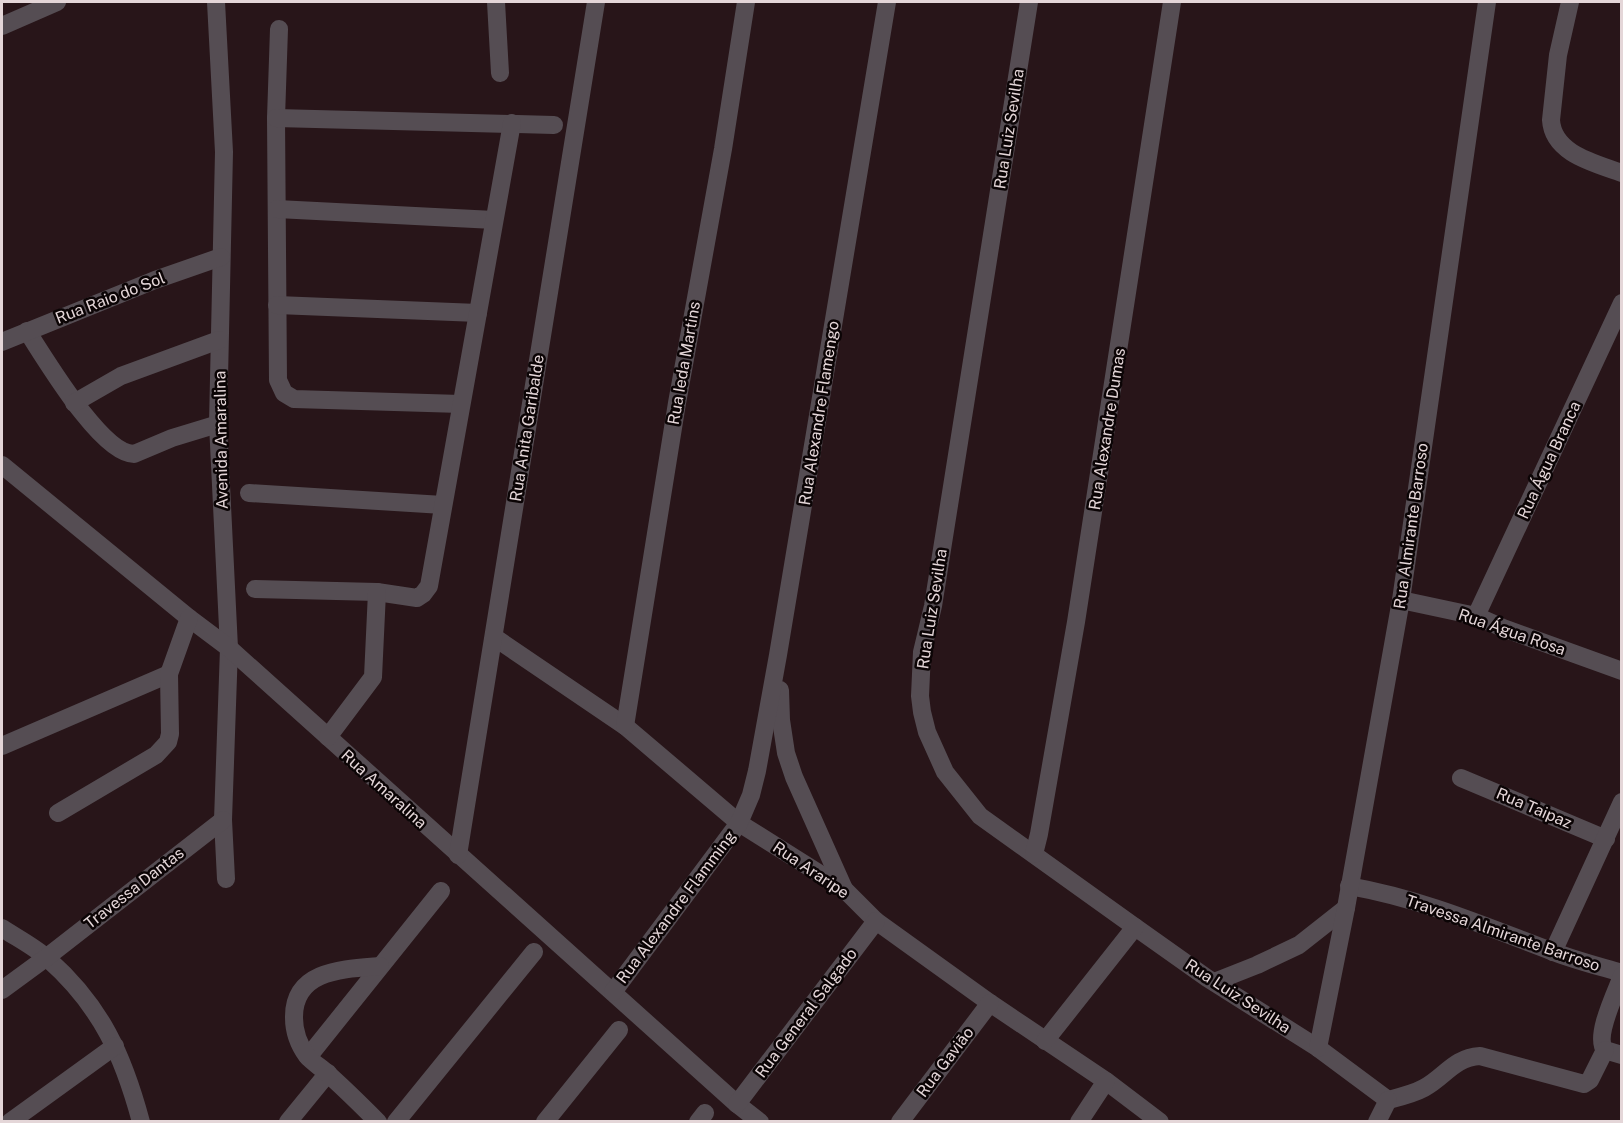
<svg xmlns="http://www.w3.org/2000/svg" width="1623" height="1123" font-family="'Public Sans',sans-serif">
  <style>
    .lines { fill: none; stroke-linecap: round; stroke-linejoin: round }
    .minor { stroke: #554d53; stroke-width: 18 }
    .labels { text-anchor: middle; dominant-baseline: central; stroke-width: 5; stroke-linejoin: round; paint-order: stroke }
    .street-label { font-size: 16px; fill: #e4d6d8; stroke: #0b0405 }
  </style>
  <rect width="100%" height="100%" fill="#281519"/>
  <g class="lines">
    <!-- minor -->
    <g class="minor">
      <path d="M216,2L224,152L218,424L229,648L223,820L226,879"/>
      <path d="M496,2L500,73"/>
      <path d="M1029,2L933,606L922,652L920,696L922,712L927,732L945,772L980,816L1135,927L1207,978L1318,1048L1388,1100"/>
      <path d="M1570,2L1558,55L1551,120C1553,154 1595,163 1622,173"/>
      <path d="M2,26L57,2"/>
      <path d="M279,29L276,118L278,380L284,393L294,399L461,404"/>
      <path d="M276,118L554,125"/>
      <path d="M277,209L494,220"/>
      <path d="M277,305L478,313"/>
      <path d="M27,331C45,358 101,454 134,454L172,438L218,424"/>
      <path d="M2,342L155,280L221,257"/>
      <path d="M74,403L121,376L219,340"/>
      <path d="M2,465L189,618L229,648L737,1104L760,1122"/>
      <path d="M249,493L443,505"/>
      <path d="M255,589L377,592L417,598L423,594L429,586L512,123"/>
      <path d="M1401,600L1476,616L1503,628L1622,671"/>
      <path d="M1476,616L1622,303"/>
      <path d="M494,637L625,726L739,823L844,889L876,921L990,1003L1106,1081L1160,1122"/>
      <path d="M780,690L781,720L786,753L794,777L844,889"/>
      <path d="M625,726L677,403L723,149L746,2"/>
      <path d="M328,737L373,677L377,592"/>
      <path d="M2,746L169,674"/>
      <path d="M1461,778L1606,839"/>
      <path d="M58,813L156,755L168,742L170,734L169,674L189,618"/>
      <path d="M1034,854L1039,834L1076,622L1172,2"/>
      <path d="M458,855L596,2"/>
      <path d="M1349,886C1422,899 1482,925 1551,951C1574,960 1598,966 1622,973"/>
      <path d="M2,928C17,938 35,947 48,959C101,1006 123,1055 141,1122"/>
      <path d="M1553,952L1622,802"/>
      <path d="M1622,976C1616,992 1594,1037 1605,1050L1622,1055"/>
      <path d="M1214,982L1257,965L1299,945L1346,908"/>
      <path d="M2,990L47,957L223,820"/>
      <path d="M613,992L739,823L751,795L757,771L778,655L887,2"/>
      <path d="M1045,1041L1135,927"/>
      <path d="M1318,1048L1346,908L1401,600L1487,2"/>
      <path d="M308,1057L441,891"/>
      <path d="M1388,1100C1400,1097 1413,1094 1424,1088C1446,1076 1453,1058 1480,1056L1584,1084L1590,1080L1605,1050"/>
      <path d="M737,1104L876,921"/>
      <path d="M10,1122L115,1046"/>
      <path d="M288,1122L328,1073"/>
      <path d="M378,1122C362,1106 345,1089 328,1074C322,1068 313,1063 307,1056C299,1045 294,1032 294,1018C293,970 343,969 380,966"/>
      <path d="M396,1122L534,952"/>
      <path d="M545,1122L619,1030"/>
      <path d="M698,1122L705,1113"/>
      <path d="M900,1122L990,1003"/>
      <path d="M1079,1122L1106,1081"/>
      <path d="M1377,1122L1388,1100"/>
    </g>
  </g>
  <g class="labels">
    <!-- street labels -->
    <g class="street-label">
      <text transform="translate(1009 129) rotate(-81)">Rua Luiz Sevilha</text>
      <text transform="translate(110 298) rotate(-21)">Rua Raio do Sol</text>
      <text transform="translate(684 363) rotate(-80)">Rua Ieda Martins</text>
      <text transform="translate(819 413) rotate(-81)">Rua Alexandre Flamengo</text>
      <text transform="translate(527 428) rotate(-81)">Rua Anita Garibalde</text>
      <text transform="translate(1107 429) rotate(-81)">Rua Alexandre Dumas</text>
      <text transform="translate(221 440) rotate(-91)">Avenida Amaralina</text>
      <text transform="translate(1549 460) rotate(-65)">Rua Água Branca</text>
      <text transform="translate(1411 526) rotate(-82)">Rua Almirante Barroso</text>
      <text transform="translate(932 609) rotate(-81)">Rua Luiz Sevilha</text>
      <text transform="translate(1512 632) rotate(19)">Rua Água Rosa</text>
      <text transform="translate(384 789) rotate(42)">Rua Amaralina</text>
      <text transform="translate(1534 808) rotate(23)">Rua Taipaz</text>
      <text transform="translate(811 870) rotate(34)">Rua Araripe</text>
      <text transform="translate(134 888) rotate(-38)">Travessa Dantas</text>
      <text transform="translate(676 907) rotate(-53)">Rua Alexandre Flamming</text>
      <text transform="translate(1503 933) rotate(19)">Travessa Almirante Barroso</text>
      <text transform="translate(1238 996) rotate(33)">Rua Luiz Sevilha</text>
      <text transform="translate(806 1013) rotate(-53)">Rua General Salgado</text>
      <text transform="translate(945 1062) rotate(-53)">Rua Gavião</text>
    </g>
  </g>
  <!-- border -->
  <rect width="1623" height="1123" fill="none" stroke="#e4d6d8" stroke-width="6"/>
</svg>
